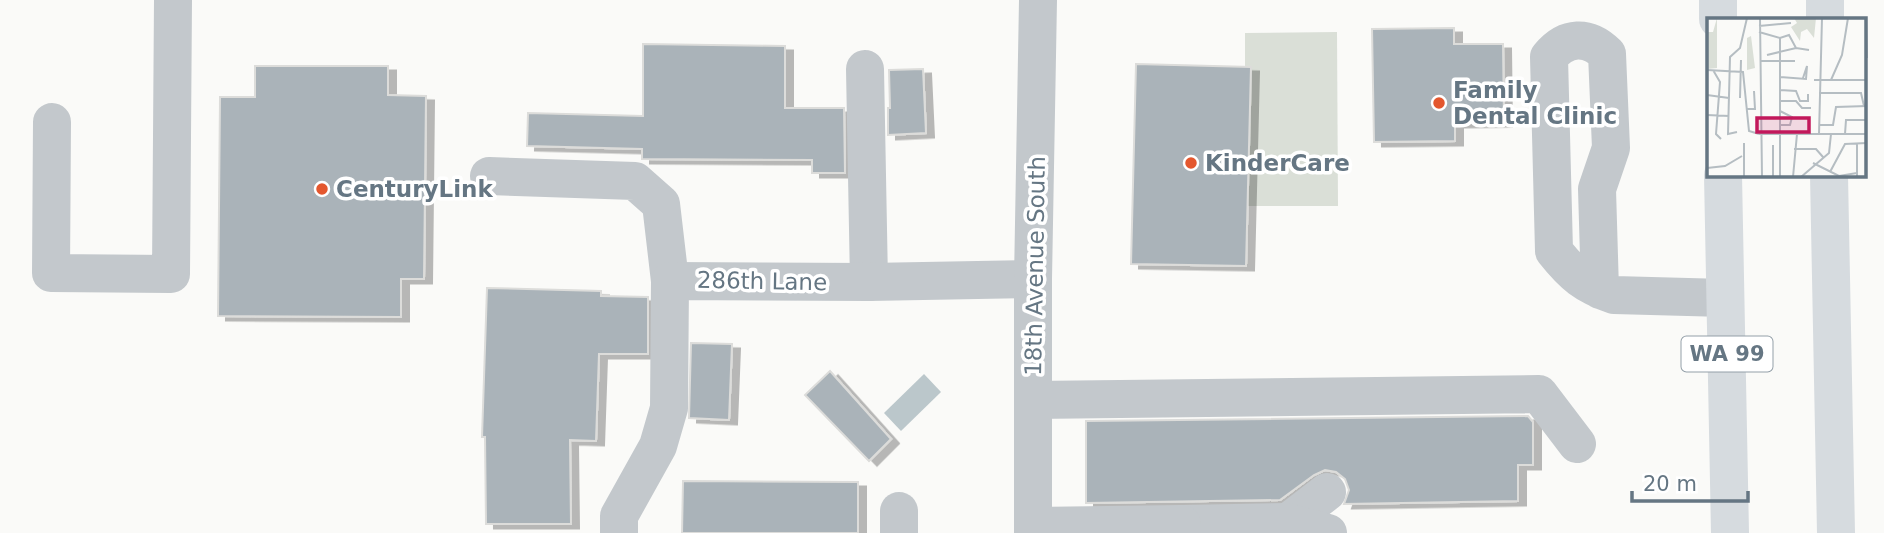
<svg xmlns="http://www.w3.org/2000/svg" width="1884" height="533" font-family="'DejaVu Sans',sans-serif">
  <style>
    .green { fill: #dadfd7 }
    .water { fill: #bbc7cb }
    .building { fill: #aab3b9; stroke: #dcdcda; stroke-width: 2; filter: url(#shadow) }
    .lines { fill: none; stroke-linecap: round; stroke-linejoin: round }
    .minor { stroke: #c3c8cc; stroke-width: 38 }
    .major { stroke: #d6dbdf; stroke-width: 38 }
    .poi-dot { fill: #e4572e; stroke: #fff; stroke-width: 2.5 }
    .labels { text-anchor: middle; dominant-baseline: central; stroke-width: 7; stroke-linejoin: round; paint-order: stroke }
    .shield { fill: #fff; stroke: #939fa8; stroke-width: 2 }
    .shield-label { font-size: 21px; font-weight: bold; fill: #657683 }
    .poi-label { font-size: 23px; font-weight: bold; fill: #657683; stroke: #fff; text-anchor: start }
    .street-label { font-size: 23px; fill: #657683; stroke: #fff }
    .inset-road { fill: none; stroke: #b5bdc2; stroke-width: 2 }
    .view { fill: #c2185b; fill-opacity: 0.15; stroke: #c2185b; stroke-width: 3.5 }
    .inset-edge { fill: none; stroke: #657683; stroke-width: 3.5 }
  </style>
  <defs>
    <filter id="shadow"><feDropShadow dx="8" dy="4.5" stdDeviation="0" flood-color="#0004"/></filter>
  </defs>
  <rect width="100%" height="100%" fill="#fafaf8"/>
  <!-- green -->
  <path class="green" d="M1337,32L1338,206H1245V33Z"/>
  <!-- water -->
  <path class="water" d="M924,374L941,392L901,431L884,413Z"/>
  <!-- building -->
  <g class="building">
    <path d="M1454,28V44H1503L1504,122L1455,123V141L1374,142L1372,29Z"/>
    <path d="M643,44L785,46V108H844L845,173H812V160L642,159V149L527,146L528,113L643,116Z"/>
    <path d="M1136,64L1251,67L1246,266L1131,264Z"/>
    <path d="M255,66H388V95L426,96L424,279H401V317L218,316L220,97H255Z"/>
    <path d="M923,69L926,133L888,135V108H890L889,70Z"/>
    <path d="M487,288L601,291V296L648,297V354H599L596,441L570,440L571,524H486L485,437H482Z"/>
    <path d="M691,343L732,344L729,420L689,418Z"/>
    <path d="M830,371L891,439L869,461L805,395Z"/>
    <path d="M1528,416L1533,422V465H1518V501L1344,504L1349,490L1345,479L1336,472L1325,470L1314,475L1280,500L1086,503V421Z"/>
    <path d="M683,481L858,482V533H682Z"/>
  </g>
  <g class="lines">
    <!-- minor -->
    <g class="minor">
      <path d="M865,69L869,282"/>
      <path d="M52,122L51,273L171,274L173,0"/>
      <path d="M489,176L635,181L661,204L670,281"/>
      <path d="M1600,290L1597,189L1611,148L1607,54C1588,35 1566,36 1549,57L1554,251C1573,275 1585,285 1614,295L1725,298"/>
      <path d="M1033,400L1539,394L1577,444"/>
      <path d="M1288,522L1327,492"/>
      <path d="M1182,524L1288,522L1328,533"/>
      <path d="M1033,526L1182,524V533"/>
      <path d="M619,533V516L658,446L669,408L670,281L869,282L1033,279"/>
      <path d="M899,533V511"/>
      <path d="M1033,533V279L1038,0"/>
    </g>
    <!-- major -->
    <g class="major">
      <path d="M1718,0V19"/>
      <path d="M1825,0V19"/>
      <path d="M1723,175L1730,533"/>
      <path d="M1829,175L1836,533"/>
    </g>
  </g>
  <!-- markers -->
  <g class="poi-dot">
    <circle cx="1439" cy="103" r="7"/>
    <circle cx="1191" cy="163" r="7"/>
    <circle cx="322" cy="189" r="7"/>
  </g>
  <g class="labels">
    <!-- shield labels -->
    <rect class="shield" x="1681.5" y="336.5" width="91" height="35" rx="5"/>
    <g class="shield-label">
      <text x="1727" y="354">WA 99</text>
    </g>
    <!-- poi labels -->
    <g class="poi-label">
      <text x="1453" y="90">Family<tspan x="1453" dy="26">Dental Clinic</tspan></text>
      <text x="1205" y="163">KinderCare</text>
      <text x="336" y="189">CenturyLink</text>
    </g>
    <!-- street labels -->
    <g class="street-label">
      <text transform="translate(1035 266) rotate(-89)">18th Avenue South</text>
      <text transform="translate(762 281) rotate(1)">286th Lane</text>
    </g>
  </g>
  <!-- overview -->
  <g transform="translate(1707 18)">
    <rect width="159" height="159" fill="#fafaf8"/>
    <path d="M10,0V50L0,51V14H6ZM87,0H109L107,20L100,11L94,14L93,23L84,9L90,5ZM44,18L48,50L40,52V20Z" fill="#dadfd7"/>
    <path class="inset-road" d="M53,0L55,159M159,0L160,40M52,8L84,5M52,14L73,20L82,17L89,30M73,19V159M60,37L89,30L102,32M53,43H88M0,52L36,54L42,113L52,116M6,52L13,64L9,116L14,121M73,59L99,61L100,48L96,60M107,62H160M124,62L135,37L141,0M73,72L89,73L93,83H101V76M112,75H154L157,88M0,77L22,80M33,80L34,42M73,83H89L95,90H104M40,91H48L47,73M0,97L22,98M73,107H83L85,99L73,93M113,107H126L129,89L160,88M30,114L21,116L23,39L33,30L40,0M52,116H160M112,116L115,0M138,116L139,102H160M37,125V159M66,127V159M87,131H109L116,139M106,145L132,158L150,155M0,150L18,148L35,138M123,154L138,126L160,125M86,159L90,116M94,159L122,135L124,116M150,159V125"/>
    <path class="view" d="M50,100H102V114H50Z"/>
    <rect width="159" height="159" class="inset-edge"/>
  </g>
  <!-- scale -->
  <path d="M1632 491v10h116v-10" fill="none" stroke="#657683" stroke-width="3.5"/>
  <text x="1643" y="491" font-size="21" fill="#657683" stroke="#ffffff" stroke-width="5" paint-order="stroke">20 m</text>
</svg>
